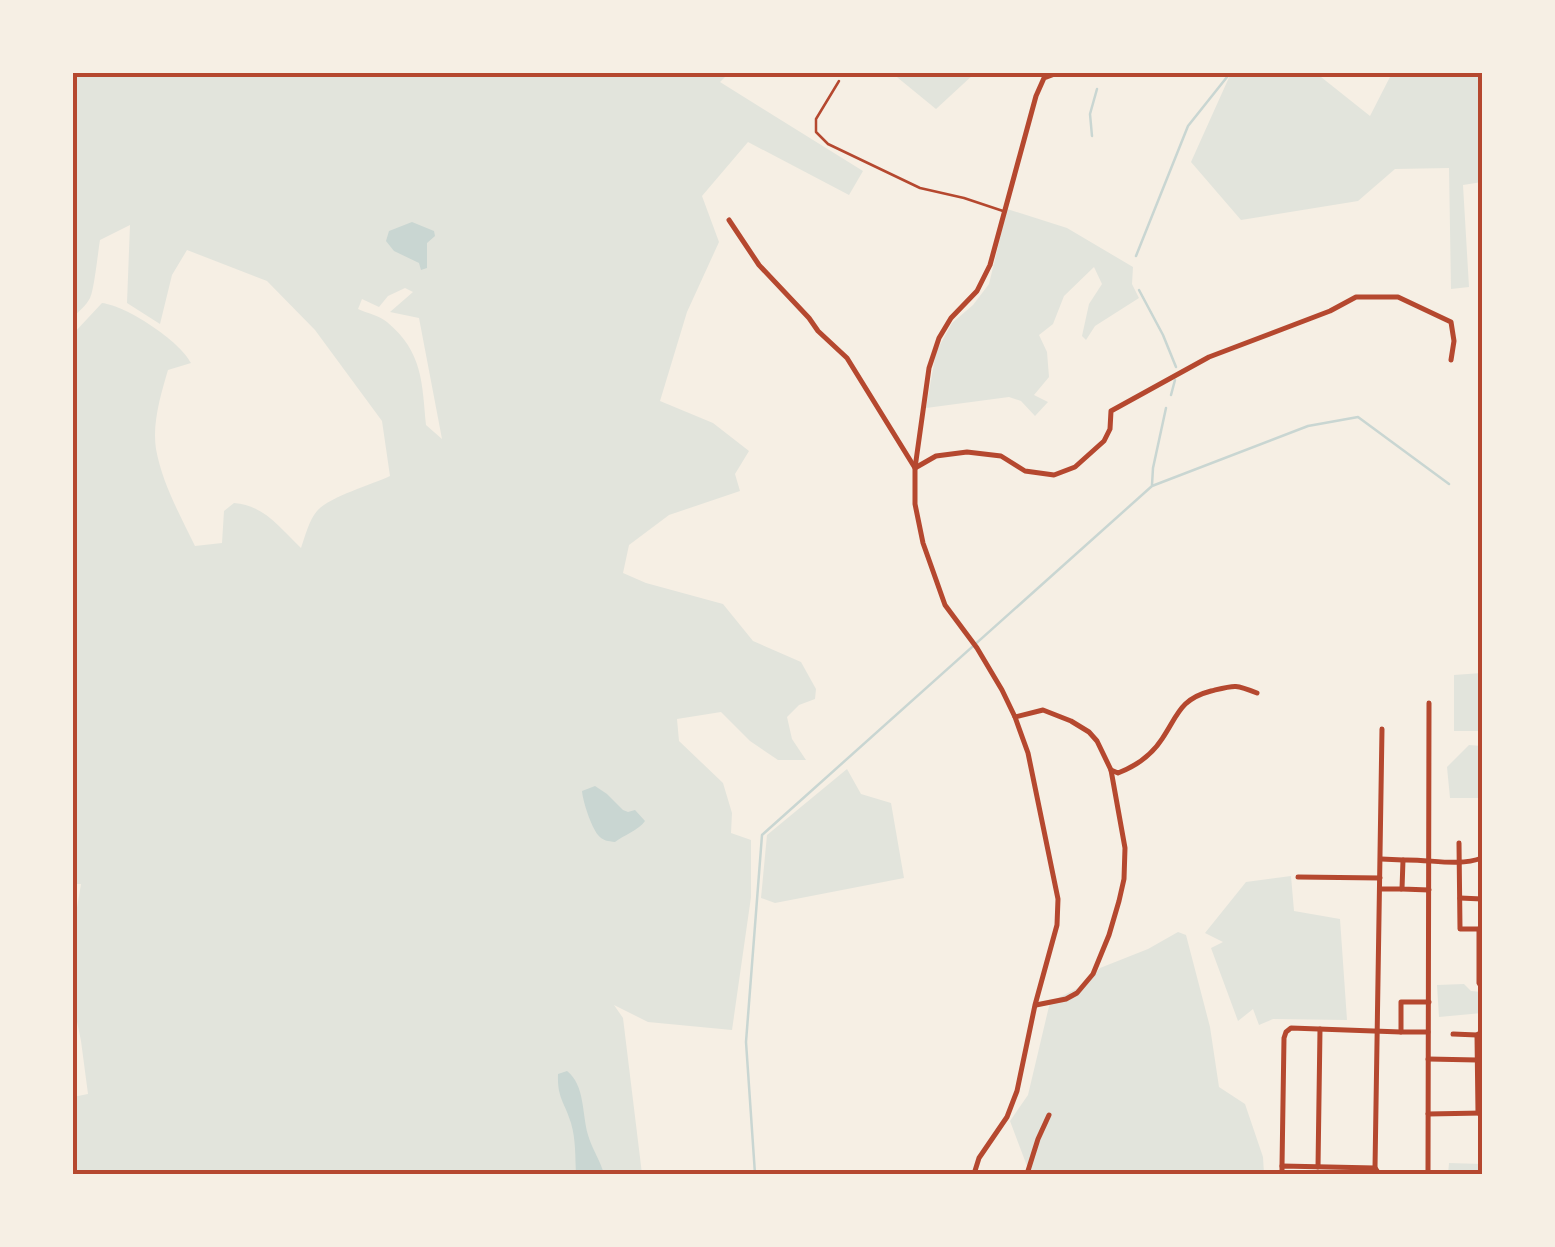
<svg xmlns="http://www.w3.org/2000/svg" width="1555" height="1247" font-family="Mulish,sans-serif">
  <style>
    .green { fill: #e2e4dc; fill-rule: evenodd }
    .water { fill: #c9d6d2 }
    .lines { fill: none; stroke-linecap: round; stroke-linejoin: round }
    .stream { stroke: #c9d6d2; stroke-width: 2.5 }
    .service { stroke: #b5482f; stroke-width: 2.5 }
    .minor { stroke: #b5482f; stroke-width: 5 }
    .neatline { fill: none; stroke: #b5482f; stroke-width: 4 }
  </style>
  <rect width="100%" height="100%" fill="#f6efe4"/>
  <!-- green -->
  <g class="green">
    <path d="M73,73H729L720,82L863,171L849,195L748,142L702,196L719,242L687,312L660,401L713,423L749,451L735,474L740,491L669,515L629,545L623,573L646,583L723,604L753,641L801,662L816,689L815,699L799,705L787,717L792,739L806,760H778L750,741L721,712L677,719L679,741L723,783L732,813L731,833L751,840V897L732,1030L648,1022L614,1005L623,1018L642,1174H73V1097L88,1094L81,1041L72,997L73,931L81,884H72L73,334L102,303C127,306 180,341 191,363L168,370C161,394 152,423 156,449C162,483 180,515 195,546L222,543L224,511L234,503C264,505 280,528 301,548C305,537 309,520 317,511C329,497 371,485 390,476L382,421L315,330L267,281L187,250L172,275L160,324L127,303L130,225L100,240C98,252 94,291 90,298C86,306 79,311 73,317ZM405,288L413,292L390,312L419,318L442,439L426,425C422,383 423,352 387,322C380,316 367,313 358,309L362,299L379,307L388,296Z"/>
    <path d="M892,73H975L936,109Z"/>
    <path d="M1231,73H1316L1370,116L1392,73H1482V182L1463,185L1469,287L1451,289L1449,168L1395,169L1358,201L1241,220L1191,162Z"/>
    <path d="M1007,209L1067,228L1133,267L1132,284L1139,298L1095,326L1086,340L1082,336L1089,304L1102,284L1094,267L1064,296L1053,324L1039,335L1047,352L1049,377L1034,395L1048,402L1035,416L1021,401L1009,397L926,408L936,352L952,323L973,305L989,284Z"/>
    <path d="M1482,673V731H1454V675Z"/>
    <path d="M1469,745L1482,746V798H1450L1447,767Z"/>
    <path d="M847,769L861,794L891,803L904,878L775,903L761,898L767,835Z"/>
    <path d="M1291,876L1294,911L1340,919L1347,1020L1273,1019L1259,1025L1253,1009L1238,1021L1211,948L1223,942L1205,933L1246,882Z"/>
    <path d="M1178,932L1186,935L1210,1027L1219,1087L1245,1104L1263,1157L1264,1174H1030L1010,1121L1028,1095L1050,1002L1086,984L1100,968L1148,949Z"/>
    <path d="M1464,984L1471,991L1482,992V1013L1439,1017L1437,985Z"/>
    <path d="M1449,1163L1482,1164V1174H1448Z"/>
  </g>
  <!-- water -->
  <g class="water">
    <path d="M412,222L434,231L435,236L427,243V268L421,270L419,263L394,251L386,241L389,231Z"/>
    <path d="M595,786L607,794L623,810L628,812L635,810L645,821C639,830 624,835 615,842C608,841 603,841 598,835C591,826 583,802 582,791Z"/>
    <path d="M567,1071C585,1085 582,1114 588,1135C592,1149 600,1160 604,1174H576C575,1157 576,1140 571,1123C565,1103 557,1098 558,1074Z"/>
  </g>
  <g class="lines">
    <!-- stream -->
    <g class="stream">
      <path d="M1092,136L1090,114L1097,89"/>
      <path d="M1136,256L1188,126L1231,72"/>
      <path d="M1139,290L1163,335L1176,367"/>
      <path d="M1171,395L1175,380"/>
      <path d="M1152,485L1153,468L1166,408"/>
      <path d="M755,1174L746,1042L762,835L1152,486L1308,426L1358,417L1449,484"/>
    </g>
    <!-- service -->
    <path class="service" d="M839,81L816,119V132L828,144L920,188L964,198L1003,211"/>
    <!-- minor -->
    <g class="minor">
      <path d="M729,220L759,265L809,318L818,331L847,358L915,468L936,456L967,452L1001,456L1025,471L1054,475L1075,467L1104,441L1110,429L1111,411L1209,357L1330,311L1356,297H1398L1451,322L1454,341L1451,360"/>
      <path d="M1015,717L1043,710L1071,721L1089,732L1097,741L1111,770L1125,848L1124,879L1119,901L1109,935L1093,974L1077,993L1066,999L1036,1005"/>
      <path d="M1111,770L1118,773C1136,766 1151,756 1162,739C1178,715 1180,699 1211,691C1235,685 1235,684 1257,693"/>
      <path d="M1459,843L1460,929H1482"/>
      <path d="M1381,859L1403,860"/>
      <path d="M1298,877L1380,878"/>
      <path d="M1380,889H1401"/>
      <path d="M1429,890L1402,889L1403,860C1430,859 1457,867 1482,858"/>
      <path d="M1460,898L1482,899"/>
      <path d="M1479,929V983L1482,988"/>
      <path d="M1428,1032H1401V1002H1429"/>
      <path d="M1453,1034L1477,1035L1482,1032"/>
      <path d="M1477,1035L1478,1113"/>
      <path d="M1428,1059L1477,1060"/>
      <path d="M1428,1114L1482,1113"/>
      <path d="M1282,1166L1284,1038L1286,1032L1291,1028L1401,1032"/>
      <path d="M1318,1167L1320,1029"/>
      <path d="M1375,1168L1382,729"/>
      <path d="M974,1174L979,1158L1007,1117L1017,1091L1035,1005L1057,925L1058,899L1028,753L1015,717L1002,690L977,648L945,605L923,543L915,504V468L929,368L939,338L951,318L977,291L990,265L1036,96L1044,78L1060,72"/>
      <path d="M1027,1174L1038,1139L1049,1115"/>
      <path d="M1282,1174V1166L1375,1168L1379,1174"/>
      <path d="M1428,1174L1429,703"/>
    </g>
  </g>
  <!-- border -->
  <rect width="1555" height="1247" fill="none" stroke="#f6efe4" stroke-width="150"/>
  <rect x="75" y="75" width="1405" height="1097" class="neatline"/>
</svg>
